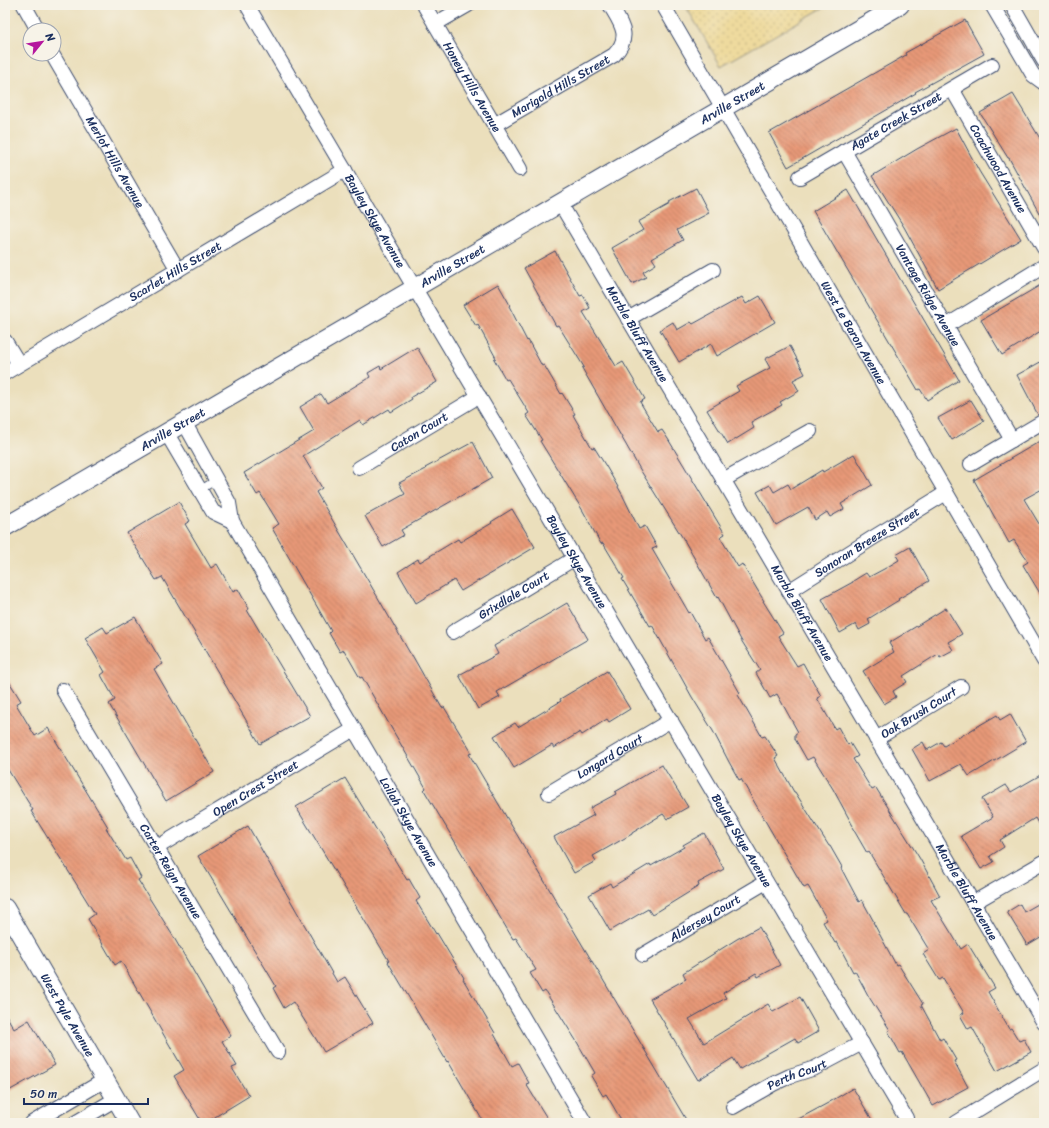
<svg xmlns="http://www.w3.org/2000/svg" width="1049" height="1128" font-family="Sriracha,sans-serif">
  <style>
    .sand { fill: url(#sand-dots); stroke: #84847e }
    .building { fill: url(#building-back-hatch) }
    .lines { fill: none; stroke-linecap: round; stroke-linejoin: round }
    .service-casing { stroke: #3a496c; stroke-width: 9 }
    .minor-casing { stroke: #3a496c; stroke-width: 16 }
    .tertiary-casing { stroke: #3a496c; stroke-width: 20 }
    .service { stroke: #fff; stroke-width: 7 }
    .minor { stroke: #fff; stroke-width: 14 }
    .tertiary { stroke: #fff; stroke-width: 18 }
    .labels { text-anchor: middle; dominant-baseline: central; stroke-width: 3.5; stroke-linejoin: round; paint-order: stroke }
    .street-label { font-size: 12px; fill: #1b2f5e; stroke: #f7f3e8 }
  </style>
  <defs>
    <pattern id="sand-dots" width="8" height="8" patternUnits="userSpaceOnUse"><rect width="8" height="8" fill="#eeda9e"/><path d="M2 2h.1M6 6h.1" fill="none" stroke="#ccbb8a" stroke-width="1.8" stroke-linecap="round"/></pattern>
    <pattern id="building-back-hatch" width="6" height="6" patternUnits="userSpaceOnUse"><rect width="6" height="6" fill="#e79877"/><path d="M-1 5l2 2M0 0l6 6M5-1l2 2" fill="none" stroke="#ba7c65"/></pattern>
  </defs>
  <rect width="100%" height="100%" fill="#f7f3e8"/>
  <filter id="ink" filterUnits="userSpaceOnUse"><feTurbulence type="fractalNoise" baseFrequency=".025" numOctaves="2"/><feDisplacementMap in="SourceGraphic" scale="8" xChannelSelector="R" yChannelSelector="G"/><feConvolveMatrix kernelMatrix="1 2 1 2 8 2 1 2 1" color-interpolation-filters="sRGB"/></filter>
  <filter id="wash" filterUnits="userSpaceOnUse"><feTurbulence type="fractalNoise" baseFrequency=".012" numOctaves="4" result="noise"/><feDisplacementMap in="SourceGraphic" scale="16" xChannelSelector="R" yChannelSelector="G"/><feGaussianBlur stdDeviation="0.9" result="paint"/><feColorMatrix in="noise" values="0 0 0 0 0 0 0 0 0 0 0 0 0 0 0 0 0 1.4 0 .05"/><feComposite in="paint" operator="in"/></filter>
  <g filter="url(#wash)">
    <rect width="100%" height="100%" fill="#ebdfbc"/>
    <!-- sand -->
    <path class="sand" d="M685,5H828L721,66Z"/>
    <g id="blocks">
      <!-- building -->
      <g class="building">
        <path d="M965,20L984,54L915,92L916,93L788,167L769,133L906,55L905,53Z"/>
        <path d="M1013,94L1044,145V222L1009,158H1008L980,113Z"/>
        <path d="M956,128L979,171L1021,239L938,289L904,227L872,176L917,149Z"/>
        <path d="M696,188L709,213L677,230L683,240L652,258L656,264L643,272L646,277L632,284L612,248L643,230L638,222L670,204L669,202Z"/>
        <path d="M848,190L959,380L927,400L920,389L918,390L813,211Z"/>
        <path d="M555,251L580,296L583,295L590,308L583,312L616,366L623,362L645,399L640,402L658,432L662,430L668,439L725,534L720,537L738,567L742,564L764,601H763L783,633L778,636L797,666L803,663L821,696L817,698L835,729L838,727L848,745L850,743L858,756L853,759L872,790L876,788L920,859L940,896L931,900L961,949L968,944L995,988L988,992L1009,1029L1011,1028L1019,1041L1024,1039L1031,1052L997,1071L972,1027L968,1029L960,1015L964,1013L943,978L939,980L923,954L929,950L907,914H906L869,852L867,853L852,827L853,826L833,789L813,757L807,760L795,739V734L798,732L777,694L770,698L756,673L760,670L741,640L718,597L717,598L684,540L641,471L582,368L584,367L558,325L556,326L524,268Z"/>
        <path d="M1044,283V329L1002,355L981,320Z"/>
        <path d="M498,284L510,305L509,306L527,341L528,340L542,366L544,365L561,394L562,393L575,414L573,415L592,448L594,447L607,468L622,494L639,529L645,526L657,547L652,549L689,613L690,612L705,639L708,637L740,693L738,695L762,737L765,736L778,756L775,758L794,792H795L829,846H830L842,867L841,868L859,902L862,900L874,922H873L896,965L898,964L923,1004L921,1005L940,1040L943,1038L956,1060L954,1061L968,1087L933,1106L902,1052L900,1053L888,1031L890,1030L869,997L855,971L853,972L837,942L835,943L823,922L827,920L808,886L804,888L741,779L739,780L729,762L713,731L692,697L652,625L650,626L622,579L624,578L603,543L601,544L583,511L540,441L542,440L526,415L529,413L508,379L506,380L494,359L496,358L478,325L476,326L463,305Z"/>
        <path d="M760,296L775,322L717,356L711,344L679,362L660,330L673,322L677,330L691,322L693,324L742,297L746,304Z"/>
        <path d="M790,346L805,374L793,380L799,391L780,402L782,405L751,422L754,428L728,444L707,410L739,391L736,386L770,368L765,359Z"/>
        <path d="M417,347L437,382L411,397L412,399L391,412L389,409L363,425L360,420L303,456L322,488L316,492L377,596L411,655H412L442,708L444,707L472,753L469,754L688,1123H623L606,1094L603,1096L591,1076L595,1073L577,1042L545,991L542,993L530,973L536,970L516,938L513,939L424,790L426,788L362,677L360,678L344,650L340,652L329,633L331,631L272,528L279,524L260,493L257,495L244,473L314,431L300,407L321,394L327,403L370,377L368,373L380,366L381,369Z"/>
        <path d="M1044,360V413L1038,415L1017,375Z"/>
        <path d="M971,400L984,421L952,440L938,418Z"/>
        <path d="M1044,439V488L1024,499L1044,532V600L1023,565L1028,562L1014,540L1009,543L974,480Z"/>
        <path d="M473,442L492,478L401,530L404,535L383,547L365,516L405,494L399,483L426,469L425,468Z"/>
        <path d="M854,454L872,485L841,504L844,509L830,517L827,512L815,520L808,507L776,525L757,492L770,485L774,492L788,484L791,489L822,470L823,472Z"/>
        <path d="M179,502L190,521L185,524L211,568L217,564L233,592L238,589L249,609L247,610L310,716L260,744L162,577L156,580L127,533Z"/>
        <path d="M512,509L535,547L461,591L454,580L416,603L398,572L418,559L420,562L458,539L460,542L492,523L491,522Z"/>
        <path d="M910,547L929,581L898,599L899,600L868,619L870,624L859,630L856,624L840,633L822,599L853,582V581L866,573L869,577L884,569L899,560L896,555Z"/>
        <path d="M567,603L588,639L497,692L500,697L478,709L459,675L498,654L494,646Z"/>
        <path d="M946,608L962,634L948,642L953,650L940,657L938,654L903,676L907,682L893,691L896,697L884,704L863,671L894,652L889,643Z"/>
        <path d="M135,617L163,664L154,669L214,772L166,801L109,704L115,700L101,675L105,672L85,638L103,627L107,633Z"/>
        <path d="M607,671L630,709L609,722L607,719L582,735L580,732L554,748L552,745L514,768L494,736L515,723L518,727L561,701L560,699Z"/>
        <path d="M5,675L21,701L16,704L35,736L48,728L108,827L106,828L126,860L130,858L141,878L138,880L173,936L231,1036L222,1041L237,1066L232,1068L249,1096L205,1123H202L174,1076L184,1070L121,961L115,965L88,919L95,914L31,811L33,810L5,765Z"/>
        <path d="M1010,714L1026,742L969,776L961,764L930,781L912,749L923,742L927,750L941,742L944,746L997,715L1000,720Z"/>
        <path d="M662,765L688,807L667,819L663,814L632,833V834L593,856L596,861L574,873L554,837L594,815L590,808L616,794L615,792Z"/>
        <path d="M1044,773V834L1035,818L1000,840L1004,847L990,856L994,862L981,869L961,836L993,817L982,799L1006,785L1011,792Z"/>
        <path d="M345,778L407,880L409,879L420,898L416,901L436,934L437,933L464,978L463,979L495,1033L494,1034L512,1066L518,1063L529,1083L526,1084L550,1123H484L448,1061L447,1062L388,962L389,961L296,807Z"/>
        <path d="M248,826L337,982L345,977L373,1023L324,1052L293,1002L284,1008L273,988L276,986L198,856Z"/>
        <path d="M704,833L724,869L698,883L699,886L652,915L648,909L610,931L589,895L610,883L612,887L650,864L651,866L684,847L683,845Z"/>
        <path d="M1020,904L1024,912L1038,904L1044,914V935L1027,945L1007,912Z"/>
        <path d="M759,927L780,965L758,977L756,973L723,993L726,998L689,1019L704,1043L768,1004L773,1012L800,997L819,1031L798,1043L795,1038L740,1069L733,1058L698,1080L650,999L686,979L683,973L737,939Z"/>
        <path d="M5,1013L14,1029L29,1020L55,1065L5,1093Z"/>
        <path d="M853,1088L874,1123H791L828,1103Z"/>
      </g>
    </g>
  </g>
  <g filter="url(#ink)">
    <use href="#blocks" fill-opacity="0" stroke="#3a496c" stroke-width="1"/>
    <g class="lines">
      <defs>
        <path id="service" d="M200,490L216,480"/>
        <g id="minor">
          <path d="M24,5L38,30"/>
          <path id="s1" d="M247,5L906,1118"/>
          <path id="s2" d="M424,5L520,169"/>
          <path id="s3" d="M663,5L1044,661"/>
          <path d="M992,5L1033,75L1044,83"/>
          <path d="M1012,5L1044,61"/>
          <path d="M435,24L468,5"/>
          <path id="s4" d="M52,54L178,270"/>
          <path id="s5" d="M952,89L1044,248"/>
          <path id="s6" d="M494,125L614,55C632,36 621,24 610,5"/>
          <path id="s7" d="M844,151L1012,440"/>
          <path id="s8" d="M800,177L992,65"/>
          <path id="s9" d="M560,203L1044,1023"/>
          <path d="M628,319L713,270"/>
          <path d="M946,326L1044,266"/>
          <path d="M5,341L19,364"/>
          <path id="s10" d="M5,373L345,170"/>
          <path id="s11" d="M184,422L229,503L232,521L585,1123"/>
          <path d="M166,432L213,512L232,521"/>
          <path d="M971,464L1044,421"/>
          <path id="s12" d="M359,468L479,396"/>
          <path d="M723,480L810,431"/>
          <path id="s13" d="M789,591L871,539L946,493"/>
          <path id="s14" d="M453,632L575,558"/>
          <path id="s15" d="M63,690L278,1052"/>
          <path id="s16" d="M876,739L961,687"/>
          <path id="s17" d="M549,793L671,720"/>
          <path id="s18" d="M156,848L354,729"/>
          <path d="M973,903L1044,862"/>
          <path id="s19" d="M643,955L766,882"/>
          <path id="s20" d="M733,1107L773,1084L790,1076L815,1068L862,1043"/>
          <path d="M32,1123L105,1080"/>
          <path d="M75,1123L116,1099"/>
          <path d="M956,1123L1044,1069"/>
        </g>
        <g id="tertiary">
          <path id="s21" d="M5,527L900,5"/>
          <path id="s22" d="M5,908L130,1123"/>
        </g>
      </defs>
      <!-- service casing -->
      <use href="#service" class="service-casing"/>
      <!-- minor casing -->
      <use href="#minor" class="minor-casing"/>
      <!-- tertiary casing -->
      <use href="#tertiary" class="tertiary-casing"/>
      <!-- service -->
      <use href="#service" class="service"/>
      <!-- minor -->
      <use href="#minor" class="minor"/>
      <!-- tertiary -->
      <use href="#tertiary" class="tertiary"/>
    </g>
  </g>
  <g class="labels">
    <!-- street labels -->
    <g class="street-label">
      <text stroke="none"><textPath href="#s6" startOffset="77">Marigold Hills Street</textPath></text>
      <text stroke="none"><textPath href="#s2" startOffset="95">Honey Hills Avenue</textPath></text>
      <text stroke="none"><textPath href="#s21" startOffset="842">Arville Street</textPath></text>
      <text stroke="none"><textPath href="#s8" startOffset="111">Agate Creek Street</textPath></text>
      <text stroke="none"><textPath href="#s4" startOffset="125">Merlot Hills Avenue</textPath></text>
      <text stroke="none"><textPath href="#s5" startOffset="92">Coachwood Avenue</textPath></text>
      <text stroke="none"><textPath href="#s1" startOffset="251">Bayley Skye Avenue</textPath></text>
      <text stroke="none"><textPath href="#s21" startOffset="518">Arville Street</textPath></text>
      <text stroke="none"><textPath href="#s10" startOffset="198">Scarlet Hills Street</textPath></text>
      <text stroke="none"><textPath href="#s7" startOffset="167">Vantage Ridge Avenue</textPath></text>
      <text stroke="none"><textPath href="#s3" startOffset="379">West Le Baron Avenue</textPath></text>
      <text stroke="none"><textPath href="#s9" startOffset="152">Marble Bluff Avenue</textPath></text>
      <text stroke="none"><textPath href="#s21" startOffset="194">Arville Street</textPath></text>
      <text stroke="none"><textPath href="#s12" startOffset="70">Caton Court</textPath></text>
      <text stroke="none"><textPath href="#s13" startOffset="92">Sonoran Breeze Street</textPath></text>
      <text stroke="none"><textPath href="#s1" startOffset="647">Bayley Skye Avenue</textPath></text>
      <text stroke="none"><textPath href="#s14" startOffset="71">Grixdlale Court</textPath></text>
      <text stroke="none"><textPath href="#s9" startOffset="476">Marble Bluff Avenue</textPath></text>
      <text stroke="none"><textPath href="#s16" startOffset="50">Oak Brush Court</textPath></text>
      <text stroke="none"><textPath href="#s17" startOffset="71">Longard Court</textPath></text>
      <text stroke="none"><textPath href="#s18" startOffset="116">Open Crest Street</textPath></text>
      <text stroke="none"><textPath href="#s11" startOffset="460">Lailah Skye Avenue</textPath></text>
      <text stroke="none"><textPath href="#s1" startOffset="971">Bayley Skye Avenue</textPath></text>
      <text stroke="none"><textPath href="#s15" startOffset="211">Carter Reign Avenue</textPath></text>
      <text stroke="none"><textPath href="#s9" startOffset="800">Marble Bluff Avenue</textPath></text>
      <text stroke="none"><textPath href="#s19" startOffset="72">Aldersey Court</textPath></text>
      <text stroke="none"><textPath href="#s22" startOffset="124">West Pyle Avenue</textPath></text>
      <text stroke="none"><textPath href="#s20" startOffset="72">Perth Court</textPath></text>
    </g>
  </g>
  <!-- margin -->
  <rect width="1049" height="1128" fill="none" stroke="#f7f3e8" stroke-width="20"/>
  <!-- north arrow -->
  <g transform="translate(42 42) rotate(60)"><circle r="19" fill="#f7f3e8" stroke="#9fa5b1"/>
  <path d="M0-3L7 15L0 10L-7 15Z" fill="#b5179e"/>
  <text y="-6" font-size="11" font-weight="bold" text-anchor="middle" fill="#1b2f5e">N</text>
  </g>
  <!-- scale -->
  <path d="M24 1098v6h124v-6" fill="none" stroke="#1b2f5e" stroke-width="2"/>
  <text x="30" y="1098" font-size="12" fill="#1b2f5e" stroke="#f7f3e8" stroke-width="3" paint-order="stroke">50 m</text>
</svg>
